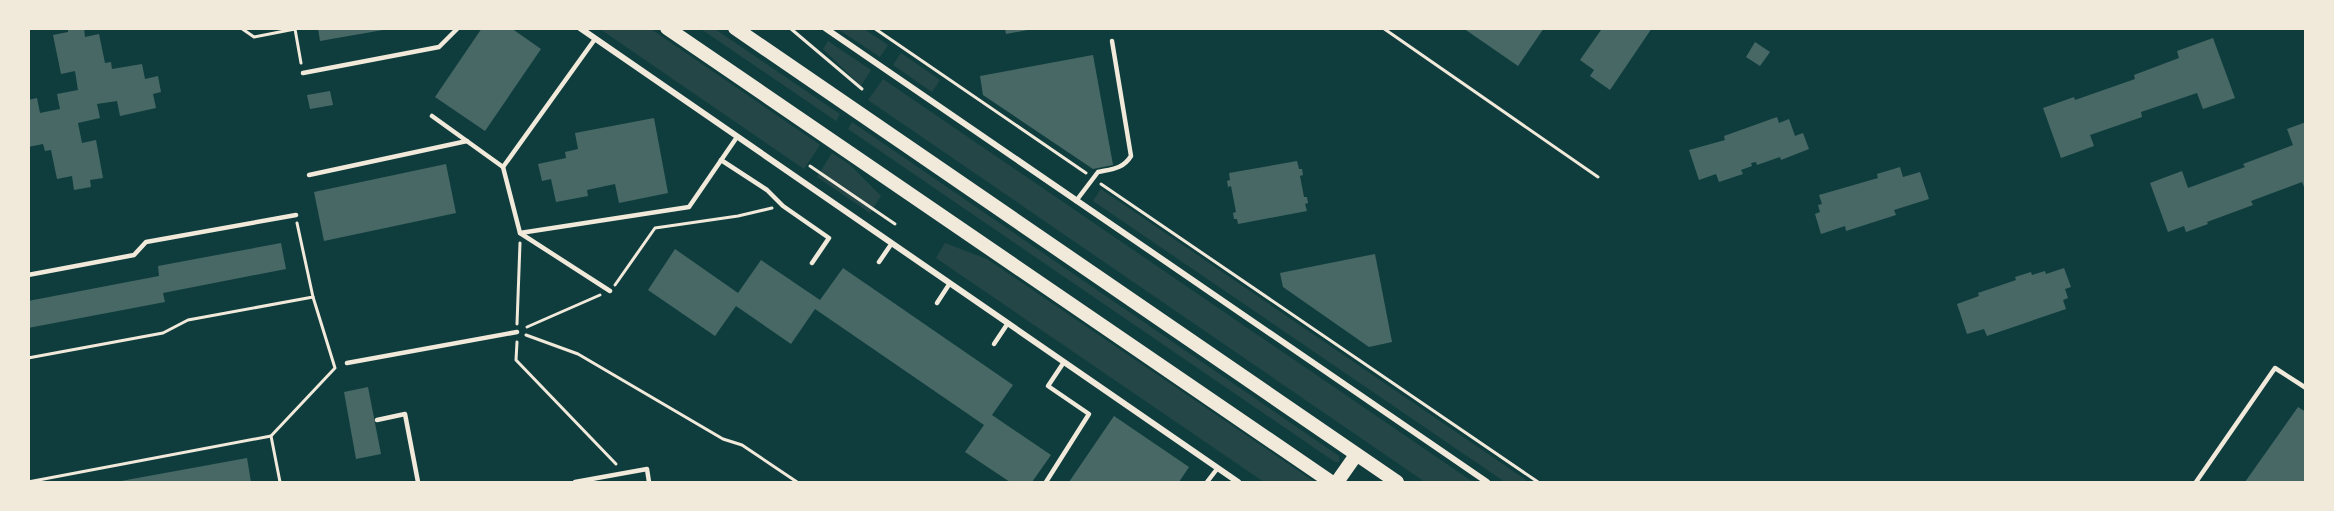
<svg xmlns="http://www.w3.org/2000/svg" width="2334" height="511" font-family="Inter,sans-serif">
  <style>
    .green { fill: #244646 }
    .building { fill: #486865 }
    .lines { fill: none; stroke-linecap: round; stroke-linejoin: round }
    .path { stroke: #f1e9da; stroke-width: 3 }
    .service { stroke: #f1e9da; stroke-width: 4.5 }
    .minor { stroke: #f1e9da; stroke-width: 6 }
    .primary { stroke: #f1e9da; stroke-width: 14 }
  </style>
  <rect width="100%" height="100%" fill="#0f3d3e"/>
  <!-- green -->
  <g class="green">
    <path d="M600,29H651L820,145L804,169Z"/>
    <path d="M701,29H715L840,114L836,121Z"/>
    <path d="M838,29H864L888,45L880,57Z"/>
    <path d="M828,41L871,70L861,86L823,49Z"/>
    <path d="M901,53L940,80L932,92L893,65Z"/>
    <path d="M883,79L1473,482H1425L868,100Z"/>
    <path d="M852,122L1339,456V462H1335L848,129Z"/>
    <path d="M832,153L850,165L881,196L870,213L817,177Z"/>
    <path d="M1101,189L1526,480L1524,482H1505L1093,201Z"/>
    <path d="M945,243L987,259L1315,482H1264L936,258Z"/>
  </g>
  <!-- building -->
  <g class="building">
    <path d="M68,28H84L85,37L99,34L105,63L111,62L112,69L142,64L145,79L158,76L161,92L153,94L156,108L120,116L117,101L97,104L100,118L78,123L82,143L96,140L103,178L90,180L91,187L74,190L72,176L57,179L51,150L45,151L43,144L28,147V100L37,98L40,113L60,109L57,94L78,90L75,71L61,74L53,35L68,32Z"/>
    <path d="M318,28H383V30L320,41Z"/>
    <path d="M482,28H511L541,49L485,131L435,97Z"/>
    <path d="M1005,28H1028V30L1006,34Z"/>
    <path d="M1463,28H1544L1518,66Z"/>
    <path d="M1599,28H1652L1610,90L1590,76L1594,70L1580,60L1601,30Z"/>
    <path d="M2213,38L2235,98L2203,109L2197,93L2141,112L2142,117L2090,135L2094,146L2061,158L2043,108L2074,97L2075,100L2135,79L2134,75L2179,58L2177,51Z"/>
    <path d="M1755,42L1770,52L1760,66L1746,57Z"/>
    <path d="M1093,55L1113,165L1093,169L983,95L980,76Z"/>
    <path d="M330,91L333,105L310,109L307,95Z"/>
    <path d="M1777,117L1779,123L1789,119L1795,136L1803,133L1809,149L1781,160L1780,157L1757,165L1756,162L1751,163L1752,166L1741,170L1743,174L1719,182L1716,174L1699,180L1689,150L1725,140L1724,136Z"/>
    <path d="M654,118L668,193L619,203L615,184L587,190L588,196L556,202L551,179L542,181L538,164L566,158L565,152L578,149L575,133Z"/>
    <path d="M2306,122V192L2302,182L2251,201L2253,205L2207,222L2208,224L2186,232L2184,226L2168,232L2150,183L2182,171L2188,188L2245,167L2243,164L2293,145L2287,129Z"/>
    <path d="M1297,161L1299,169H1302L1303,175L1300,176L1304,197H1307L1308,203L1305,204L1307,211L1238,224L1237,219H1234L1233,213L1236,212L1231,186L1228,187L1227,181L1230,180L1229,173Z"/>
    <path d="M446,164L456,213L324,241L314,192Z"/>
    <path d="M1900,167L1903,177L1920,172L1929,199L1894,210L1896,215L1846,231L1845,226L1821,234L1815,214L1820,212L1818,205L1822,204L1819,195L1878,178L1877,174Z"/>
    <path d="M281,243L286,269L163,293L165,302L28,328V301L159,276L158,266Z"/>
    <path d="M675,249L738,293L761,260L820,300L843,268L1013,385L992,415L1051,455L1032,482H1010L965,452L984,425L815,309L791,344L736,306L715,336L648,290Z"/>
    <path d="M1375,254L1392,342L1369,347L1283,287L1280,273Z"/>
    <path d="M2064,268L2071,287L2065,289L2068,298L2063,300L2066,309L1987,336L1984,329L1967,334L1957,304L1979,296L1978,293L2016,280L2015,277L2031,272L2032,275L2045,271L2046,274Z"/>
    <path d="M368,387L381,454L356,459L344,392Z"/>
    <path d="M2298,407L2306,412V482H2245Z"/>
    <path d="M1114,416L1189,467L1179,482H1069Z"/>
    <path d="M247,458L251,482H121V481Z"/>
  </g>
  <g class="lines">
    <!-- path -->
    <g class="path">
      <path d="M241,28L254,37L295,29L301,63"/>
      <path d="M790,28L862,89"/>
      <path d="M874,28L1086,173"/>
      <path d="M1383,28L1598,177"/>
      <path d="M810,166L895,224"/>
      <path d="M1101,184L1538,482"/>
      <path d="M615,285L655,228L738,216L772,208"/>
      <path d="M517,324L520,243"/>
      <path d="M527,327L600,295"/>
      <path d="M526,335L578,354L723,439L742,445L797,482"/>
      <path d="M517,342L516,360L616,464"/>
      <path d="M28,358L163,333L188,320L313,297L297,223"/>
      <path d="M271,436L280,482"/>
      <path d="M28,482L271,436L335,368L313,297"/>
    </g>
    <!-- service -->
    <g class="service">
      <path d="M303,73L439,47L458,28"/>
      <path d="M432,116L503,167L520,233L610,291"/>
      <path d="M721,160L767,190L783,206L829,238L812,263"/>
      <path d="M503,167L595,39"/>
      <path d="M309,175L467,141"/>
      <path d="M1076,201L1098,172C1112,169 1123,169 1131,156L1112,41"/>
      <path d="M520,233L689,207L737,137"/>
      <path d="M879,262L892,243"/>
      <path d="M28,275L134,255L146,242L296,215"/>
      <path d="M937,303L950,283"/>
      <path d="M994,344L1008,323"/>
      <path d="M347,363L517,332"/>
      <path d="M377,420L405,414L418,482"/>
      <path d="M575,482L647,469L649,482"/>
      <path d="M1046,482L1089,414L1048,386L1064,362"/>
      <path d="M1207,482L1217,469"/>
      <path d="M2196,482L2275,368L2306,388"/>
    </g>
    <!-- minor -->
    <g class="minor">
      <path d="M580,28L1238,482"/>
      <path d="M825,28L1487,482"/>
    </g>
    <!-- primary -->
    <g class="primary">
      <path d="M667,28L1331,482"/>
      <path d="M735,28L1397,482"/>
      <path d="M1337,482L1356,455"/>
    </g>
  </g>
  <!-- border -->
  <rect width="2334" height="511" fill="none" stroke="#f1e9da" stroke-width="60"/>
</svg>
